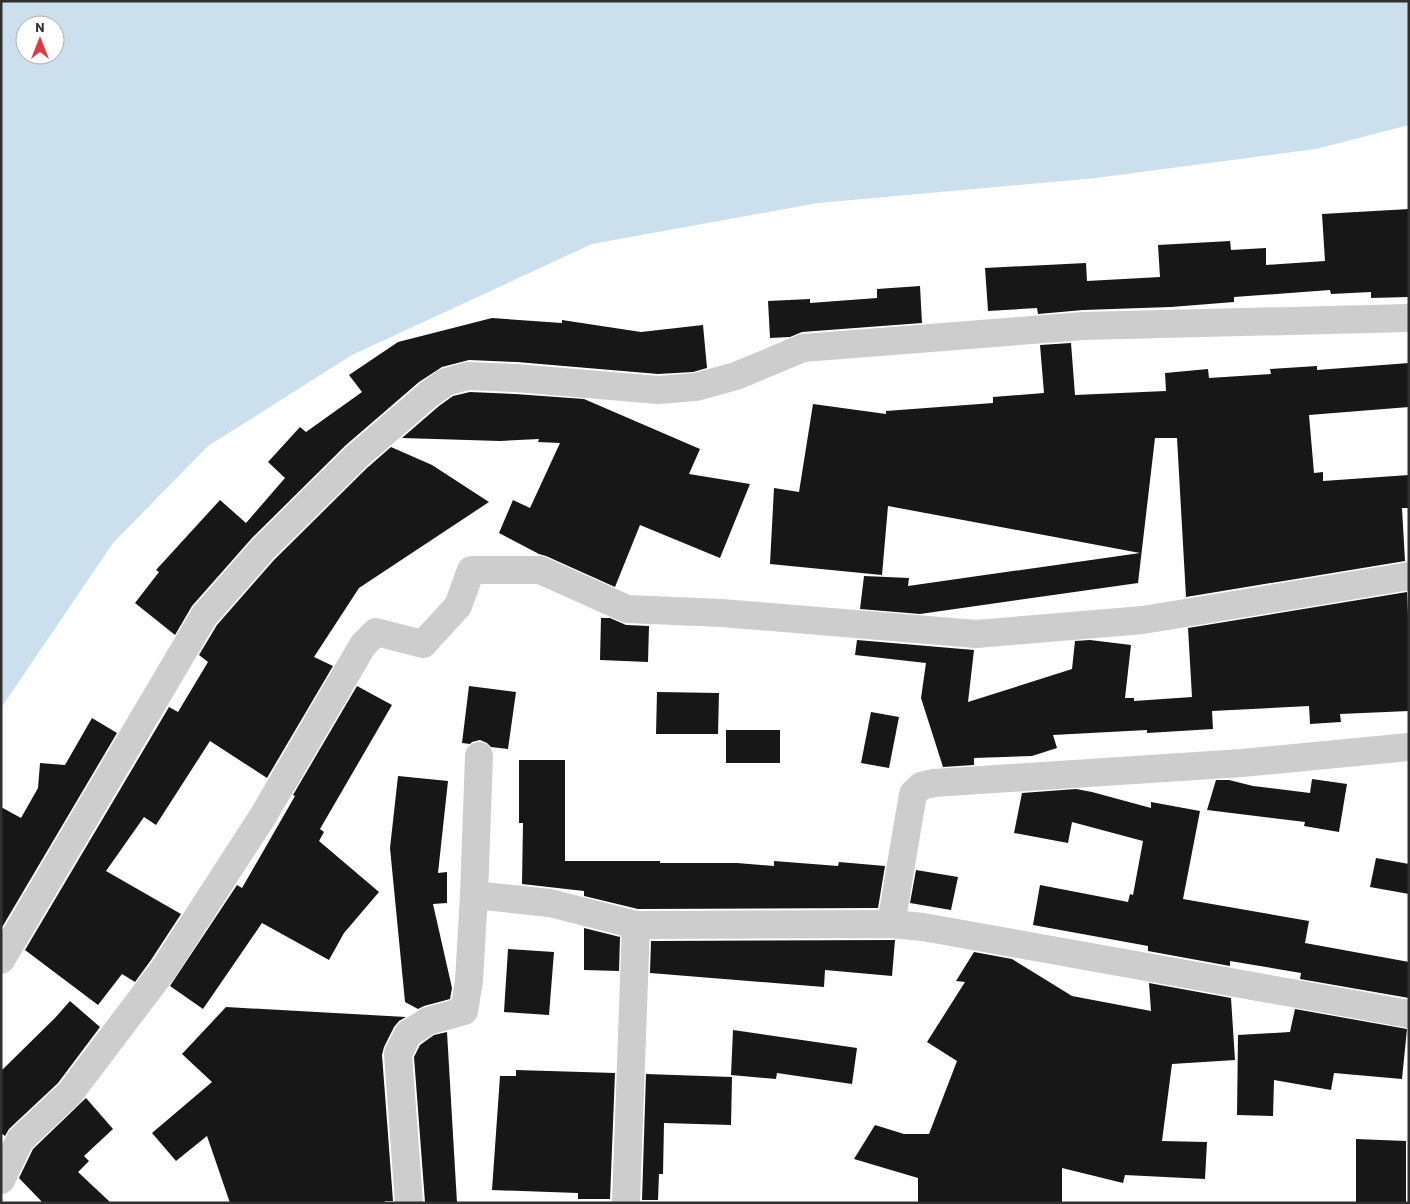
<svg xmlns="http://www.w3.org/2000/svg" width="1410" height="1204" font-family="Barlow,sans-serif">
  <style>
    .water { fill: #ccdfec; fill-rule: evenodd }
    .building { fill: #171717 }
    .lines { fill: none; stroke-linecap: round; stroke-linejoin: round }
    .minor { stroke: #cdcdcd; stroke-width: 28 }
  </style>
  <rect width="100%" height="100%" fill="#fff"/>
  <!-- water -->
  <path class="water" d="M1,1H1409V125L1316,149L1096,178L818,203L592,244L352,355L208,446L113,543L1,708ZM25,25H55V55H25Z"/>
  <!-- building -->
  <g class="building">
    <path d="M1409,209V297L1371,298V292L1331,294L1330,290L1234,297V302L1171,307L1083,310L1038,314L1037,308L988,311L985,268L1086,263L1087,281L1160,277L1158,245L1230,241L1231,250L1266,248V265L1325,261L1322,214Z"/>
    <path d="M920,286L922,323L802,332L790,337L770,338L768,301L810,299V303L877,298V289Z"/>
    <path d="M492,318L562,323V320L641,332L703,325L707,368L693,372L658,374L517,362L469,360L442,367L419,382L346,445L252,538L192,606L175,635L135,603L159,572L156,570L220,500L246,523L285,478L268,462L300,427L306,432L362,392L349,375L398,342Z"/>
    <path d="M1071,343L1075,395L1166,391L1165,373L1208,369L1209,378L1271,374L1270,369L1317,366V370L1409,363V407L1309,415L1314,473L1323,472V481L1409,475V508H1402L1405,561L1186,597L1177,438H1155L1138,583L920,614L860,609L864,576L909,578L908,586L1140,553L888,506L882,575L770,564L774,488L799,492L813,404L886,414V411L993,403V397L1044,393L1040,345Z"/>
    <path d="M470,392L515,394L584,399L700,449L689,474L750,484L720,558L640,525L615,587L546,556L539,554L499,533L513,500L530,508L560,443L538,442L539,439L500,441L402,438L439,406L453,396Z"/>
    <path d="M391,447L432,465L489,502L359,588L314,657L333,666L267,778L210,741L156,825L144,817L106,871L181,914L151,960L135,982L122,974L98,1005L25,950L169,707L178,712L208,662L199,655L217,625L274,560L367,468Z"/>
    <path d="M1407,592L1409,638V711L1340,714L1341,722L1310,724L1309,706L1212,711L1213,729L1147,733V730L1053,735L1057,748L1032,756L974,758V765L943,767L921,698L926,663L855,655L857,640L974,650L968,702L1072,669L1075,641L1090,640L1131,645L1125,698H1134V701L1192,697L1188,628Z"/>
    <path d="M601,618H610L626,625L649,626L648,662L600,660Z"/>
    <path d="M357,686L392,705L320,829L324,832L319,841L379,892L344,933L329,960L262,923L203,1009L170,986L237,885L242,888L295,796L293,795Z"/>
    <path d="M469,686L516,692L508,749L491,747L487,743L480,740L472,742L470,744L462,743Z"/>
    <path d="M657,692L719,693L718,734H656Z"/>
    <path d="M871,712L899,717L889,768L861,763Z"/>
    <path d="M92,718L117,733L1,929V807L21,818L38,788L40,763L65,765Z"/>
    <rect x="726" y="730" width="54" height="33"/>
    <path d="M519,760H565V861H660V863H737L774,866V861L838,866L839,862L885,866L878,908L638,909L584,896V891L522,884L523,823H519Z"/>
    <path d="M398,776L448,781L438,873L447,872V903L433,904L452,988L450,999L424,1006L418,1009L405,1002L390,848Z"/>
    <path d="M1312,779L1347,784L1339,832L1304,826L1305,822L1207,810L1216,780H1229L1253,786L1310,793Z"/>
    <path d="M1076,789L1092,792L1151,808V802L1200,811L1183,899L1309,921L1305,943L1409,962V998L1300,979L1301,973L1230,961V966L1148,951V946L1033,925L1040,885L1128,902L1130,894L1133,895L1143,841L1072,822L1068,843L1014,833L1022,793Z"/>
    <path d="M1376,858L1409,864V894L1370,887Z"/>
    <path d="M916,870L958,877L951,910L910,903Z"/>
    <path d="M584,928L620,937L619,971L584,970Z"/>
    <path d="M895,940L892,976L825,970L824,987L650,973L651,941Z"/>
    <path d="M508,949L554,952L549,1015L504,1012Z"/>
    <path d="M974,952L1012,959L1072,996L1151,1011L1149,983L1231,998L1235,1060L1172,1064L1162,1141L1207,1142L1205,1179L1125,1175L1123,1183L1062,1168V1203H918V1178L854,1159L875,1125L904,1134H929L957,1061L927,1042L965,982L956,981Z"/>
    <path d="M70,1001L100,1027L58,1083L9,1129L5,1136L1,1133V1071L55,1018Z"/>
    <path d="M226,1007L406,1017L399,1021L394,1027L384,1047L382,1055L393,1201H385L384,1203H230L207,1136L176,1161L152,1133L212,1082L182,1054Z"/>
    <path d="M1295,1009L1407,1029L1402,1079L1334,1073L1331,1090L1274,1080L1273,1116L1237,1115L1238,1035L1290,1032Z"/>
    <path d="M733,1030L857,1048L852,1084L777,1073L776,1079L731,1075Z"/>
    <path d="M447,1032L457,1203L425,1202L414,1057L420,1045L434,1035Z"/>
    <path d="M516,1070L615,1073L610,1199H578V1193L492,1190L500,1076H516Z"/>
    <path d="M646,1074L732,1077L731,1125L664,1123L663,1174H659L658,1200H642Z"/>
    <path d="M86,1098L113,1129L84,1156L89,1161L78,1172L111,1203H43L19,1178L33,1149Z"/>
    <path d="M1356,1139L1406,1141V1203H1356Z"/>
  </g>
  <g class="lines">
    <!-- minor -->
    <g class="minor">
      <path d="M474,895L479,756"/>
      <path d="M891,924L913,794L921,786L934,783L1242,763L1409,747"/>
      <path d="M1,960L204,616L263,549L356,457L429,394L446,382L468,376L516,378L658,390L696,387L736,376L803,348L1083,326L1409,318"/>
      <path d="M1,1180L20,1140L70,1093L164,969L263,816L363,645L376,632L423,644L458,606L471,570H540L627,609L722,613L976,634L1143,620L1409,576"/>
      <path d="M409,1203L398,1054L408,1034L428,1021L464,1011L469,981L474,895L550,903L636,925"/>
      <path d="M626,1203L636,925L891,924L923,927L1409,1014"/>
    </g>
  </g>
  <!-- border -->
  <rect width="1410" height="1204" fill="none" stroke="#303030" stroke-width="5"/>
  <!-- north arrow -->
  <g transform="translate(40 40)"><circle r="24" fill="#ffffff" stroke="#acacac"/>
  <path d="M0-4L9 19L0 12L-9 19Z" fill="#e13944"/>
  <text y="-8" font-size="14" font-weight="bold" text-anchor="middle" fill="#303030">N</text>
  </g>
</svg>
